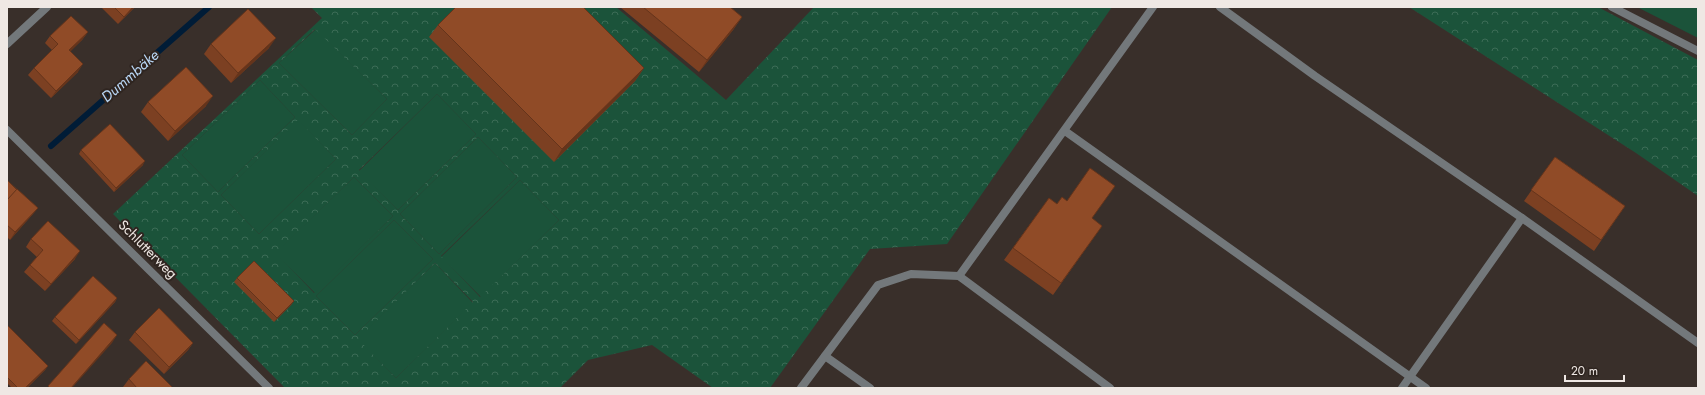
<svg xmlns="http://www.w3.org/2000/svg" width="1705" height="395" font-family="Jost,sans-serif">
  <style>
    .grass { fill: #1b533a }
    .forest { fill: url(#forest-crowns); fill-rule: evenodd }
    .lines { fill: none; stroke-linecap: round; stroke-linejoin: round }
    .stream { stroke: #001c37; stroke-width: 6 }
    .service { stroke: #73787b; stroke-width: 8 }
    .minor { stroke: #73787b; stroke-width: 8 }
    .tertiary { stroke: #73787b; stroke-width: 8 }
    .wall { fill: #7c4022 }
    .shaded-wall { fill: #65341b }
    .building { fill: #904b27; stroke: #65341b }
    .labels { text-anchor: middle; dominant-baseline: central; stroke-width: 4; stroke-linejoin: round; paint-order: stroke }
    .street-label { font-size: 14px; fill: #efe8e4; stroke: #2f2520 }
    .water-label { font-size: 15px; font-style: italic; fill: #b9d7f6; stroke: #2f2520 }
  </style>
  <defs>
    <pattern id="forest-crowns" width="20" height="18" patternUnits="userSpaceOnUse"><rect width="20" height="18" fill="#1b533a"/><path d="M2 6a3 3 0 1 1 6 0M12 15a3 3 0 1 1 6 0" fill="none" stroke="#3c6c56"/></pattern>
  </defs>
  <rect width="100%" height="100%" fill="#392f2a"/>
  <!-- grass -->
  <g class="grass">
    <path d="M1637,7H1698V38Z"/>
    <path d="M316,29L387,99L352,135L279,63Z"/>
    <path d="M260,80L295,117L218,192L182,155Z"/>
    <path d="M437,94L476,134L398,210L359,171Z"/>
    <path d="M298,119L336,159L259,234L221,195Z"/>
    <path d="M478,137L517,177L439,254L400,214Z"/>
    <path d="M354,177L393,216L315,293L275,253Z"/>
    <path d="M520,180L559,220L481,297L441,257Z"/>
    <path d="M394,220L433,259L355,335L316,296Z"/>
    <path d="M435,263L473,303L396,378L357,339Z"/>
  </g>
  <!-- forest -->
  <g class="forest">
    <path d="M311,7H616L726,100L814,7H1112L947,244L870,249L770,388H713L652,345L588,360L560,388H285L113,214L322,18ZM315,29L387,99L352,135L279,63ZM260,80L295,117L218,192L182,155ZM437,94L476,134L398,210L359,170ZM298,120L336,159L259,234L221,195ZM478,137L517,177L439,254L400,214ZM354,177L393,216L314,293L276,253ZM520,180L559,220L480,297L441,256ZM394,220L433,259L355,335L316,296ZM435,263L473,302L396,378L358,339Z"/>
    <path d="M1409,7H1598L1698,60V196L1636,153Z"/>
  </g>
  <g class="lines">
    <!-- stream -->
    <path class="stream" d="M51,146L209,7"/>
    <!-- service -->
    <g class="service">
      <path d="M1220,7L1315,76L1522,218L1402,388"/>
      <path d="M1065,131L1426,388"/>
      <path d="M1522,218L1698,343"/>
      <path d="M959,276L1153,7"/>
      <path d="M825,356L870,388"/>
      <path d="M801,388L878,285L911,274L959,276L1110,388"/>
    </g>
    <!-- minor -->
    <g class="minor">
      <path d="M1612,7L1698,51"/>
      <path d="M7,44L47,7"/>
    </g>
    <!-- tertiary -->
    <path class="tertiary" d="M7,130L269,388"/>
  </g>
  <!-- wall -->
  <g class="wall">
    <path d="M101,7H135L118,24Z"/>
    <path d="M620,7H730L742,17L733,30L699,72Z"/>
    <path d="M438,25L644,68L635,81L554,162L429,37Z"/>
    <path d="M88,32L82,40L70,51L78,72L51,98L28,75L34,68L52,50L45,43L50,36Z"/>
    <path d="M211,44L269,48L231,83L204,54Z"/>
    <path d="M148,102L206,106L168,141L141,112Z"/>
    <path d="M81,150L143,165L114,192L79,154Z"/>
    <path d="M1555,157L1625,206L1594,251L1524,201Z"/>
    <path d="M7,180L38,208L32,215L10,240L7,237Z"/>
    <path d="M1049,198L1057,204L1092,219L1102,226L1053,295L1004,260Z"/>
    <path d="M31,239L75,259L45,291L24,272L30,265L37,257L26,247Z"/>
    <path d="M237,278L294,301L291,305L274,322L234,282Z"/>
    <path d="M117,298L115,302L76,344L52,321L55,317Z"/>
    <path d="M7,325L48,366L45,370L27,388H12L7,383Z"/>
    <path d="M135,332L193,343L188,350L164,374L129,340Z"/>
    <path d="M129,379L173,388H125L123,387Z"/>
  </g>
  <!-- shaded-wall -->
  <g class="shaded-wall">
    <path d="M133,7H135L118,24L124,17Z"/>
    <path d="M742,17L733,30L699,72L707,60Z"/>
    <path d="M88,32L82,40L64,58L69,50Z"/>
    <path d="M276,38L269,48L231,83L238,73Z"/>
    <path d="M83,64L78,72L51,98L56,91Z"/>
    <path d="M644,68L635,81L554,162L562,149Z"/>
    <path d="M213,96L206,106L168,141L175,131Z"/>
    <path d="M145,161L143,165L114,192L116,188Z"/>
    <path d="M38,208L32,215L10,240L15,232Z"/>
    <path d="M80,251L75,259L45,291L51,284Z"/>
    <path d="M117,298L115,302L76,344L79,340Z"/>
    <path d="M294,301L291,305L274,322L277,318Z"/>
    <path d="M117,335L112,343L72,388H71Z"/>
    <path d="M193,343L188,350L164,374L169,367Z"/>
    <path d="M48,366L45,370L27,388H25Z"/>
  </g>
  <!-- building -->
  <g class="building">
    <path d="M114,7H133L124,17Z"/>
    <path d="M456,7H583L644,68L562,149L438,25Z"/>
    <path d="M643,7H730L742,17L707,60Z"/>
    <path d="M248,9L276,38L238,73L211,44Z"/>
    <path d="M71,16L88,32L69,50L83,64L56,91L34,68L58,44L50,36Z"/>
    <path d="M186,67L213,96L175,131L148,102Z"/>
    <path d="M110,124L145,161L116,188L81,150Z"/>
    <path d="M1555,157L1625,206L1601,240L1531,190Z"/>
    <path d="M1090,168L1115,186L1092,218L1102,226L1061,283L1013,248L1049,198L1057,204L1062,197L1067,201Z"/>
    <path d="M7,180L17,190L7,200Z"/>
    <path d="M17,189L38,208L15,232L7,225V200Z"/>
    <path d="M48,221L80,251L51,284L30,265L43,250L31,239Z"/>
    <path d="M254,261L294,301L277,318L237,278Z"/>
    <path d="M93,276L117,298L79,340L55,317Z"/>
    <path d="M159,308L193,343L169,367L135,332Z"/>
    <path d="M104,323L117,335L71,388H50L48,386Z"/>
    <path d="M7,325L48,366L25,388H18L7,377Z"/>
    <path d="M146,361L173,388H137L129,379Z"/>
  </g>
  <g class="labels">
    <!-- street labels -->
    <g class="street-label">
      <text transform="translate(148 249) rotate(45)">Schlutterweg</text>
    </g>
    <!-- water labels -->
    <g class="water-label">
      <text transform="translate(130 76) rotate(-41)">Dummbäke</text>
    </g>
  </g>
  <!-- border -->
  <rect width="1705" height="395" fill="none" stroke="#efe8e4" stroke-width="16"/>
  <!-- scale -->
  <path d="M1565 375v6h59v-6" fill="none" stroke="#efe8e4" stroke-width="2"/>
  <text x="1571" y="375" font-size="12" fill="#efe8e4" stroke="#2f2520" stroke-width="3" paint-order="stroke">20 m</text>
</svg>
